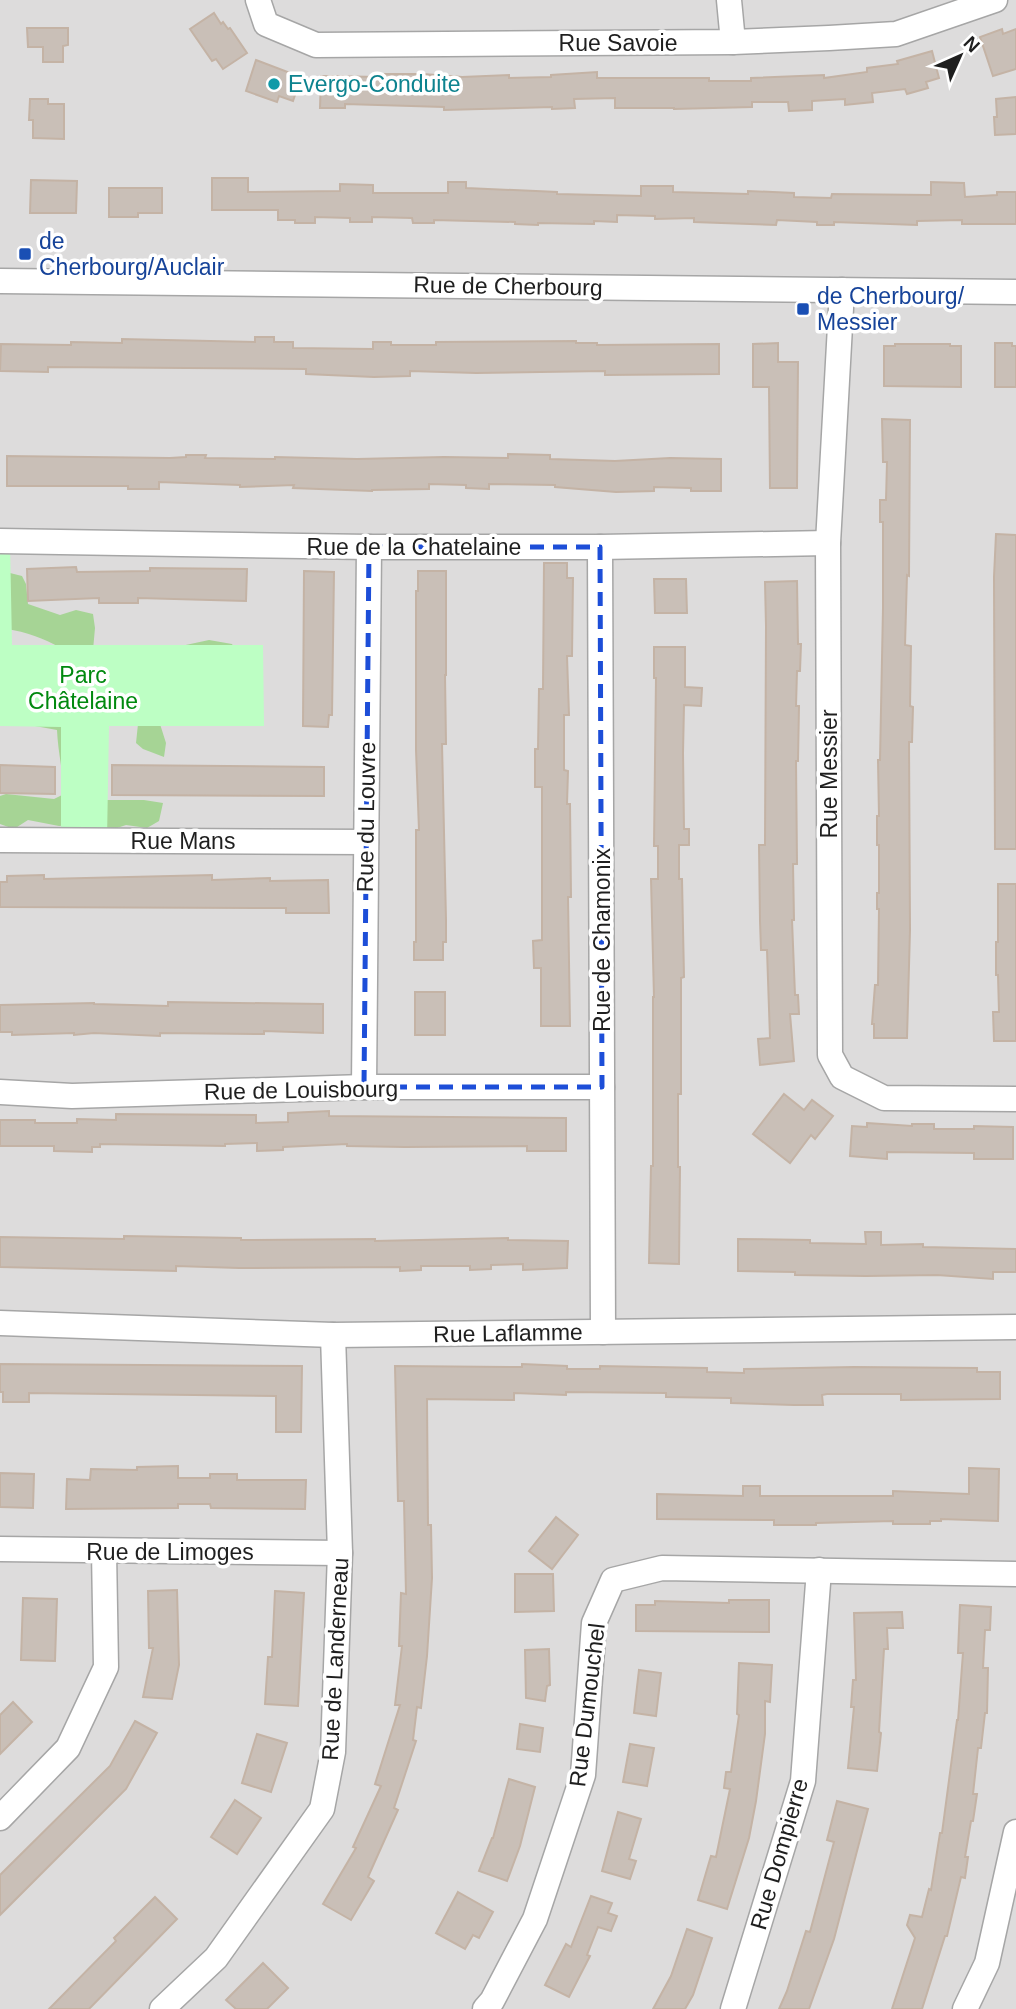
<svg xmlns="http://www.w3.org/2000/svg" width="1016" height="2009" font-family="Helvetica,sans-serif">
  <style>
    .residential { fill: #dddcdc }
    .forest { fill: #a6d495 }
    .park { fill: #bdffc4 }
    .building { fill: #c9bfb7; stroke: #c4b3a5; stroke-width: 2 }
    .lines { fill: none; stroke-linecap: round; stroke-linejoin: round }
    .minor-casing { stroke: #a6a6a6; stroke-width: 27 }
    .minor { stroke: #fff; stroke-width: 24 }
    .marked { fill: none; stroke: #1d4ed8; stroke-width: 5; stroke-dasharray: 14 9; stroke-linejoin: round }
    .culture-dot { fill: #0f9aa8; stroke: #fff; stroke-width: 2.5 }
    .transit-dot { fill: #1a4fb4; stroke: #fff; stroke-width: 2.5 }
    .labels { text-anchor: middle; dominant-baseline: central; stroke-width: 7; stroke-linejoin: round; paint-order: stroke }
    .street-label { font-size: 23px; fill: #1f1f1f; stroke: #fff }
    .culture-label { font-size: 23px; fill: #0d838f; stroke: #fff; text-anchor: start }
    .transit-label { font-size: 23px; fill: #164399; stroke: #fff; text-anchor: start }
    .park-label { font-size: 23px; fill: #01890f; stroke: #fff }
  </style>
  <rect width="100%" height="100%" fill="#f1ede4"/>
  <!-- residential -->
  <rect class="residential" x="0" y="0" width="1016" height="2009"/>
  <!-- forest -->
  <path class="forest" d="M10,573L22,576L26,584L28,604L60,615L76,610L93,614L95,628L93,650L181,646L209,640L232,644L241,660L160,724L166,743L164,757L143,749L136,743L138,724L129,720L100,727L97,800H144L163,803L159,821L147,828L126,825L108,831L85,824L59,826L28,820L14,829L0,824V796L6,794L54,799L64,794C63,772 58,752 57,730L35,726L61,648C43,638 27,632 6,629Z"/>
  <!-- park -->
  <path class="park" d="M0,541L10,542L12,645H263L264,726H109L107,840H61V727L0,726Z"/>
  <!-- building -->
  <g class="building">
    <path d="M214,13L221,24L223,22L228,29L230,28L247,53L223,69L216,59L212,61L190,29Z"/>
    <path d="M27,28H68V45L63,46V62H43V47H28Z"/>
    <path d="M1002,29L1003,34L1016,29V69L993,76L980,37Z"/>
    <path d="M932,51L939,78L926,82L928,88L907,94L905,89L872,93L873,102L845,105V99L812,101V110L789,111L788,102H752V107L674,109V108H615V98L574,99L575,108L552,109V107L444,110V107L345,104V108H320L321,76L381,77V74H423L462,77L509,75V78L551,77V75L597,72V78H709V81H751V78L824,75V78L867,72V68L898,64L897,61Z"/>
    <path d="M256,60L301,77L293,101L279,96L277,102L246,91Z"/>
    <path d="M1016,97V134L995,135L994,117H997L996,99Z"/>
    <path d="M30,99H48V104H64V139L33,138V120H29Z"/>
    <path d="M212,178H248V192L340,191V184L373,185V193H448V182H466V188L557,192V194L641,196V186H673V192L748,194V191L794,193V197L831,198L832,194L931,195V182L964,183L965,197L997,195V192H1016V224H962V220L917,221V225L834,222V225H817V222L777,220L776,225L694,222V218L655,219V216L617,215V222L594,221V224L538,223V225L515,224V222L434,220V223H413L412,218L372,217V222H350V218L315,217V223H295V220H278V210H212Z"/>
    <path d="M31,180L77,181L76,213H30Z"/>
    <path d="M109,188H162V213H138V217H109Z"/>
    <path d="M255,337H274V342H293V348L373,349V342H391V345H436V342L576,341V343H597V345L719,344V374L605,375V371L476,373L410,371V376L374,377L306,374V369L48,367V372L0,371L1,344L71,345V342L122,343V339L255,342Z"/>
    <path d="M778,343V362H798L797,488H770L769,387H753V344Z"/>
    <path d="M995,343H1012V346H1016V387H995Z"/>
    <path d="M895,344H950V346H961V387L884,386V346H895Z"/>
    <path d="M882,419L910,420L909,576L907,575L905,645L911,646L910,706L913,707L912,742H909L910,930L907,1038H874V1024H872L875,985H878L879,909H877V893H879V845H877V816H879L878,760H880L883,608V522H880V500H886L887,462H883Z"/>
    <path d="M508,454L550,455V459L615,461L670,458L721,459V491H691V488L654,487V491L616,492L555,487V485L489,484V489L466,488V485L429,484V489L372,490V491L293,488L294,485L240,487V485L159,482V489H128V486H7V456L170,458L186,457V455H206L205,458L275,459V457L357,459L444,457L508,458Z"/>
    <path d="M996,534L1016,535V849H995L994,577Z"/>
    <path d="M544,563H567V578H573L572,656H567L569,715H564V770L568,771L567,804H570L571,897H568L570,1026H541V968H534L533,941L542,940V787H535V749H538L539,689H543Z"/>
    <path d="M76,567L77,572L150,571V568L247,569L246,601L138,598V603H99V598L28,601L27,569Z"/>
    <path d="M304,571L334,572L332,715H329L328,727L303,726Z"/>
    <path d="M418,571H446V675H445L446,744H442L446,920V942H443V960H414V942H416V830H419L416,750V591H418Z"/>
    <path d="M654,579H686L687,613H655Z"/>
    <path d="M797,581L798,644H801L800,671H797L796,706H799L798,761H796L797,864H793L794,920H792L795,995H798L799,1014H790L794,1061L760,1065L758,1039L770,1038L767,950H761L760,921L759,845H765L766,626L765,582Z"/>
    <path d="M654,647H685V687L702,688L701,706L684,705L683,753L684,829H689V845H679V879H682L684,977L681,978V1094H678V1167H680L679,1264L649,1263L651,1166H653V997H654L651,879H658V846H654L656,678H654Z"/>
    <path d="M0,765L55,767V794L0,793Z"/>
    <path d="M112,765L324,767V796L112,795Z"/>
    <path d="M44,875V879L212,875V880L270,878V881L328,880L329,913H286V908L0,907V882H7V876Z"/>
    <path d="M998,884H1016V1041H994L993,1012H999L998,975H996V942H998Z"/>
    <rect x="415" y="992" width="30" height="43"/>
    <path d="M168,1002L323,1004V1033L264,1031V1034L160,1033V1036L94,1033L74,1035V1033L12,1035V1032H0V1005L94,1003V1004L168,1006Z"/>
    <path d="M784,1094L804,1110L812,1100L833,1116L815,1139L811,1135L790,1163L753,1134Z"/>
    <path d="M329,1111V1116L566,1118V1151H527V1146L405,1147L347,1146V1144L283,1147V1150L257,1151V1143L225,1144V1146L100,1144V1147H92V1152L54,1151V1146H0V1120H35V1123H77V1119L116,1120V1114L256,1115V1123L288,1122V1113Z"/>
    <path d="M867,1123L912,1126V1124H934V1129H974V1126L1013,1127V1159H974V1153L887,1152V1159L850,1156L852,1126L867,1127Z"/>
    <path d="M865,1232H881V1245L923,1244V1247L1016,1249V1272H993V1279L937,1275L866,1276L795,1275V1272L738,1271V1239L810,1240V1243L866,1244Z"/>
    <path d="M124,1236L241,1238V1240L375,1239V1241L508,1238V1240L568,1241L567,1268L523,1270V1264L491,1265V1269L470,1270V1266H421V1270L400,1271V1267L239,1268L176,1266V1271L0,1267V1237L124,1239Z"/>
    <path d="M0,1364L302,1366L301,1432H276V1396L29,1393V1402H3V1392H0Z"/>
    <path d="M522,1364L567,1366V1369H600V1366L707,1368V1372L744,1373V1369L854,1367L977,1368V1372H1000V1399L901,1400V1394H827L822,1395L823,1405H794L731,1403V1398L666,1397V1393L566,1392V1395L514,1393V1400L427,1399L428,1525H431L432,1578L427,1656L421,1708L417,1707L413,1740L416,1741L394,1808L398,1810L368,1877L374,1881L351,1920L323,1904L356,1848L353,1847L381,1786L375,1784L400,1705H395L402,1646H399L401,1593L406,1594L404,1501H398L395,1366L522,1367Z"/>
    <path d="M178,1466V1478H210V1474H237V1480H306L305,1509L211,1508L210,1504H178V1508L66,1509L67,1479L90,1480L91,1469L137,1470V1467Z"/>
    <path d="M969,1468L999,1469L998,1521L941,1519V1521H930V1524H893V1521L816,1523V1525H774V1520L657,1519V1494L743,1496V1486H760V1496H893V1491L969,1494Z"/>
    <path d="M0,1473L34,1474L33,1508L0,1507Z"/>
    <path d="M556,1517L578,1535L552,1569L529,1551Z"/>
    <path d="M515,1574H553L554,1611L515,1612Z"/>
    <path d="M177,1590L179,1665L172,1699L143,1697L153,1648H149L148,1591Z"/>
    <path d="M275,1591L304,1593L298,1706L265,1704L268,1657H272Z"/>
    <path d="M23,1598L57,1599L55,1661L21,1660Z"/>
    <path d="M729,1600H769V1632L636,1631V1605H655V1601L729,1603Z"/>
    <path d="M960,1605L991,1607L990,1630H985L983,1668H988L987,1713H985L981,1748H978L973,1794H977L973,1821H971L965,1857H968L965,1878L961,1877L947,1936H945L922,2009H892L915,1938L907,1925L910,1915L922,1917L929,1889L931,1890L940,1833H942L957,1720H958L963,1653H958Z"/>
    <path d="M902,1612L903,1628H887L888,1649H884L879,1732L881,1733L877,1771L848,1768L854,1707H851L853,1680H856L854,1613Z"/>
    <path d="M549,1649L550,1685L547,1686L545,1701L526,1698L525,1650Z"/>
    <path d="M739,1663L772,1665L770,1702L765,1701V1734L756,1801L749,1838L727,1909L698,1900L711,1856L716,1857L730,1789L724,1788L726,1772H731L739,1715L737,1714Z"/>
    <path d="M639,1670L661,1673L656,1716L634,1713Z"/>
    <path d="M13,1702L32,1722L0,1754V1715Z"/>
    <path d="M135,1721L157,1733L126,1789L0,1915V1875L110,1766Z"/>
    <path d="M520,1724L543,1728L540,1752L517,1749Z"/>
    <path d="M257,1734L287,1743L271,1792L242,1783Z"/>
    <path d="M630,1744L654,1748L647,1786L623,1782Z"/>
    <path d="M509,1779L535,1787L520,1846L507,1881L479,1871L492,1838H493Z"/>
    <path d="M235,1800L261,1818L237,1854L211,1837Z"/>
    <path d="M837,1801L868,1809L834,1939L809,2009H779L787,1991L806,1931L810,1932L834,1842L827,1840Z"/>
    <path d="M618,1812L641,1819L629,1859L636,1861L630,1879L602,1871Z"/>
    <path d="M458,1892L493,1912L479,1938L473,1935L465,1949L436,1933Z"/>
    <path d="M591,1896L612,1903L608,1913L617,1916L611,1931L598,1927L587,1955L590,1956L569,1997L545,1985L566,1944L571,1947Z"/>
    <path d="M155,1897L177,1919L89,2009H49L116,1941L114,1938Z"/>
    <path d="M687,1929L712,1938L693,1995L685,2009H653L671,1976Z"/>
    <path d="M263,1963L288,1988L267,2009H236L226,2000Z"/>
  </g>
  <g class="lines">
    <defs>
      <g id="minor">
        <path d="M258,0L266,24L316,45L733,42L829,38L896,34L995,0"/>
        <path d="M729,0L733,42"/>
        <path d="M0,281L1016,292"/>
        <path d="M842,290L828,543L830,1055L842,1077L884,1098L1016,1099"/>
        <path d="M0,541L369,547H600L828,543"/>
        <path d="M600,547L603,1332"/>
        <path d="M0,840L366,842"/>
        <path d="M364,1087L369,547"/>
        <path d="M0,1092L72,1096L364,1087H602"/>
        <path d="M0,1323L333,1335L1016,1327"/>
        <path d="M0,1549L340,1553"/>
        <path d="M0,1818L68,1748L106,1667L104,1551"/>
        <path d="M162,2009L216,1958L322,1809L333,1752L340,1553L333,1335"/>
        <path d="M485,2009L492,2001L535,1919L583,1775L594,1623L613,1580L662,1568L1016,1574"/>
        <path d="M733,2009L803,1781L819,1570"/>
        <path d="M965,2009L987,1963L1016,1832"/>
      </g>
    </defs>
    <!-- minor casing -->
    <use href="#minor" class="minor-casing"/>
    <!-- minor -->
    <use href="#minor" class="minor"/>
  </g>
  <!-- marked area -->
  <path class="marked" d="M369,547H600L602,1087H364Z"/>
  <!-- markers -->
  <circle class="culture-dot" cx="274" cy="84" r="7"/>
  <g class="transit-dot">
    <rect x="18" y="247" width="14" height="14" rx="3.5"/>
    <rect x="796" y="302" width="14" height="14" rx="3.5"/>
  </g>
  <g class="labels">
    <!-- street labels -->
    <g class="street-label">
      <text x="618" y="43">Rue Savoie</text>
      <text transform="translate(508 286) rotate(1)">Rue de Cherbourg</text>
      <text x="414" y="547">Rue de la Chatelaine</text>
      <text transform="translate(829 774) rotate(-90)">Rue Messier</text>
      <text transform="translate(366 817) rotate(-89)">Rue du Louvre</text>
      <text x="183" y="841">Rue Mans</text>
      <text transform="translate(602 940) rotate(-90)">Rue de Chamonix</text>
      <text transform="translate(301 1090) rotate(-1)">Rue de Louisbourg</text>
      <text transform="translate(508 1333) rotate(-1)">Rue Laflamme</text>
      <text x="170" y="1552">Rue de Limoges</text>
      <text transform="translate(335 1659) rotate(-87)">Rue de Landerneau</text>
      <text transform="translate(587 1705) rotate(-83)">Rue Dumouchel</text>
      <text transform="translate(779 1854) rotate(-74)">Rue Dompierre</text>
    </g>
    <!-- culture labels -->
    <g class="culture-label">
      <text x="288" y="84">Evergo-Conduite</text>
    </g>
    <!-- transit labels -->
    <g class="transit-label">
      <text x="39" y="241">de<tspan x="39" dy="26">Cherbourg/Auclair</tspan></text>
      <text x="817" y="296">de Cherbourg/<tspan x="817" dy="26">Messier</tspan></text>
    </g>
    <!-- park labels -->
    <g class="park-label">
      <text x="83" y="675">Parc<tspan x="83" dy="26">Châtelaine</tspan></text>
    </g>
  </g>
  <!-- north arrow -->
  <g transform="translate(960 56) rotate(45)" stroke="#ffffff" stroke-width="5" paint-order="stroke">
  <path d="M0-5L12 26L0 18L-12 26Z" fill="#1f1f1f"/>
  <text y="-10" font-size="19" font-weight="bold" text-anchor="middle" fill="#1f1f1f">N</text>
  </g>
</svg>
